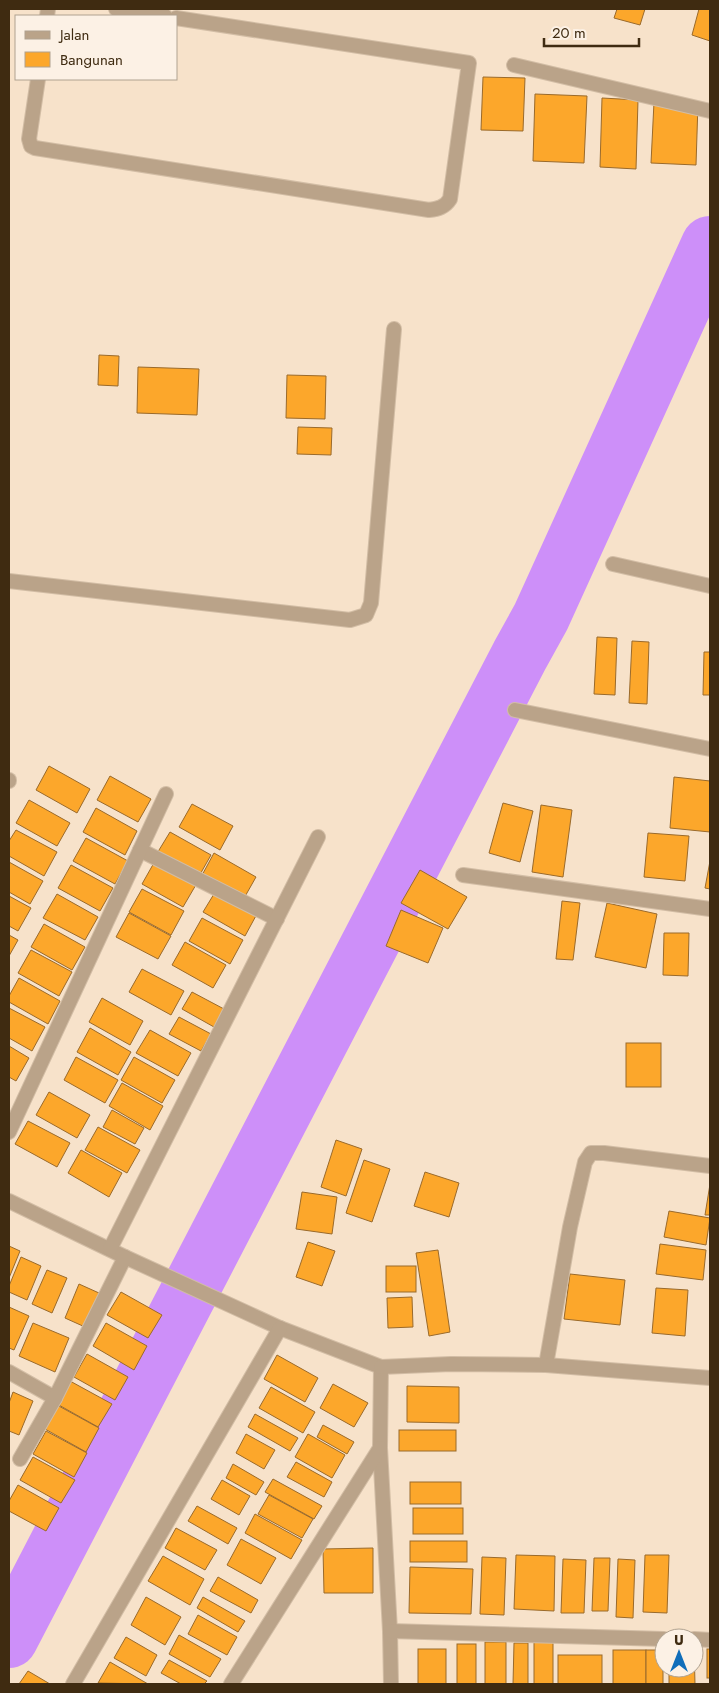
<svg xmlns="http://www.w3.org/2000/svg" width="719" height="1693" font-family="Jost,sans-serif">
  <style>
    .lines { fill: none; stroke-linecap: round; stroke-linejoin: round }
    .river { stroke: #cd8ff9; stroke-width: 58 }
    .building { fill: #fca72b; stroke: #9a6a2b }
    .minor-casing { stroke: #d2bda5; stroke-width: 16 }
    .minor { stroke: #baa389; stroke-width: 14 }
  </style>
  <rect width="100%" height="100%" fill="#f7e2ca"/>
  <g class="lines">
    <!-- river -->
    <path class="river" d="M9,1639L520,655L541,617L710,245"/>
  </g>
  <!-- building -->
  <g class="building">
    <path d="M617,9H645L640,25L614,18Z"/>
    <path d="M699,9H710V41L692,35Z"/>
    <path d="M483,77L525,78L523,131L481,130Z"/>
    <path d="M535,94L587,96L584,163L533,161Z"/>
    <path d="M602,98L638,100L636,169L600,167Z"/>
    <path d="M654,102L698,103L696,165L651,163Z"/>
    <path d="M99,355L119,356L118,386L98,385Z"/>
    <path d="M138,367L199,369L197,415L137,413Z"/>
    <path d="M287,375L326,376L325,419L286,418Z"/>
    <path d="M298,427L332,428L331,455L297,454Z"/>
    <path d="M597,637L617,638L615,695L594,694Z"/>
    <path d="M632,641L649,642L647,704L629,703Z"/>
    <path d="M704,652H710V695H703Z"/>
    <path d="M49,766L90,789L77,813L36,790Z"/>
    <path d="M110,776L151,799L138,822L97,800Z"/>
    <path d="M674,777L710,781V832L670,828Z"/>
    <path d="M29,800L70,823L57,846L16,823Z"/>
    <path d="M503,803L533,811L520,862L489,853Z"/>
    <path d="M192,804L233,826L220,850L179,827Z"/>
    <path d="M541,805L572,810L563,877L532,872Z"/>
    <path d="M96,808L137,831L125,855L83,832Z"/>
    <path d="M16,830L57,852L44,876L9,856V841Z"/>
    <path d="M170,832L211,855L198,878L156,855Z"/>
    <path d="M648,833L689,836L685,881L644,877Z"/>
    <path d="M86,838L128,861L115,884L73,861Z"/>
    <path d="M214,853L256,877L243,900L201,877Z"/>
    <path d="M155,861L197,883L183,907L142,884Z"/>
    <path d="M710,861V889L705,888Z"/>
    <path d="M9,862L43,881L30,904L9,892Z"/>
    <path d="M71,865L113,888L100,911L58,888Z"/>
    <path d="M420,870L467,897L448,929L401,903Z"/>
    <path d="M142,889L184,911L171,935L129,912Z"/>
    <path d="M217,889L258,912L245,936L203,912Z"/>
    <path d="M57,894L98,917L85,940L43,918Z"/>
    <path d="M9,896L31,908L18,931L9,926Z"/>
    <path d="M562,901L580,903L573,960L556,959Z"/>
    <path d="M607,903L657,914L646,968L595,957Z"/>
    <path d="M401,910L443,928L428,963L386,946Z"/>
    <path d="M129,913L171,936L158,959L116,937Z"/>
    <path d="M202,918L243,940L230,964L189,941Z"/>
    <path d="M44,924L85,947L72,970L31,947Z"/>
    <path d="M664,933H689L688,976L663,975Z"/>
    <path d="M9,935L18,940L9,956Z"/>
    <path d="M185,942L226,965L213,988L172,965Z"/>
    <path d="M31,950L72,972L59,996L18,973Z"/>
    <path d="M142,969L184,991L171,1015L129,992Z"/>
    <path d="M19,978L60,1001L48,1024L9,1002V996Z"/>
    <path d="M192,992L224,1009L214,1027L182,1009Z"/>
    <path d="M102,998L143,1021L130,1045L89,1022Z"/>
    <path d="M9,1008L45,1027L32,1051L9,1038Z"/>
    <path d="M179,1017L211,1034L201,1051L169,1034Z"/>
    <path d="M90,1028L131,1052L118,1075L77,1052Z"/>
    <path d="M150,1030L191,1053L178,1076L136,1053Z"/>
    <rect x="626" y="1043" width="35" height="44"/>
    <path d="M9,1046L29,1058L16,1081L9,1077Z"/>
    <path d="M76,1057L118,1080L105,1103L64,1080Z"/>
    <path d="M134,1057L175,1080L162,1103L121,1080Z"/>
    <path d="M122,1083L163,1106L150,1130L109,1106Z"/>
    <path d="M49,1092L90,1115L77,1138L36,1115Z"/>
    <path d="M112,1110L144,1128L135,1144L103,1127Z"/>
    <path d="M28,1121L70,1143L57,1167L15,1144Z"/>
    <path d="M98,1127L140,1150L127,1173L85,1150Z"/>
    <path d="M336,1140L362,1149L346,1196L321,1187Z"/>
    <path d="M81,1150L122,1173L109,1197L68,1173Z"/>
    <path d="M364,1160L390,1169L372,1222L346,1213Z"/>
    <path d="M425,1172L459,1183L449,1217L414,1206Z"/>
    <path d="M710,1184V1215H705Z"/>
    <path d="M302,1192L337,1197L332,1234L296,1229Z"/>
    <path d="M669,1211L710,1218L706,1245L664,1237Z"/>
    <path d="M308,1242L335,1251L322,1286L296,1277Z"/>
    <path d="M660,1244L706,1250L703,1280L656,1274Z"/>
    <path d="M9,1246L20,1251L9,1278Z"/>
    <path d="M438,1250L450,1332L429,1336L416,1253Z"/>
    <path d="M21,1257L41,1266L27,1300L9,1292V1286Z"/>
    <rect x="386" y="1266" width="30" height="26"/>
    <path d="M47,1270L67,1278L52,1313L32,1304Z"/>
    <path d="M570,1274L625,1280L620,1325L564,1319Z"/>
    <path d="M79,1284L99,1293L85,1327L65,1318Z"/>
    <path d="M656,1288L688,1290L685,1336L652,1333Z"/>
    <path d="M121,1292L162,1315L148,1338L107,1315Z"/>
    <path d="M412,1297L413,1327L388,1328L387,1298Z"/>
    <path d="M9,1307L29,1316L14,1350L9,1348Z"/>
    <path d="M33,1323L69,1338L55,1372L19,1356Z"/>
    <path d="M106,1323L147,1346L134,1370L93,1346Z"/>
    <path d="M87,1354L128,1377L115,1400L74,1377Z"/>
    <path d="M277,1355L318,1378L305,1402L264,1379Z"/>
    <path d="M70,1381L112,1404L98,1427L57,1404Z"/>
    <path d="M333,1384L368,1403L354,1427L320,1408Z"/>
    <path d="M407,1386L459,1387V1423L407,1422Z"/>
    <path d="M271,1387L315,1412L303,1433L259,1408Z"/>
    <path d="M13,1392L33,1401L19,1435L9,1431V1403Z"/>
    <path d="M57,1405L99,1428L86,1452L45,1429Z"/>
    <path d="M255,1414L298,1438L290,1451L248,1427Z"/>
    <path d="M323,1425L354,1442L347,1454L317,1437Z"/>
    <rect x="399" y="1430" width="57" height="21"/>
    <path d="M46,1431L87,1453L74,1477L33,1454Z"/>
    <path d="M246,1434L275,1450L264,1469L236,1453Z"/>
    <path d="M308,1434L345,1455L332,1478L295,1457Z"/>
    <path d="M33,1457L75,1480L61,1503L20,1480Z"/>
    <path d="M296,1462L332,1482L324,1497L287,1477Z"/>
    <path d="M233,1464L264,1482L256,1495L226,1478Z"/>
    <path d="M273,1479L322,1506L314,1519L265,1492Z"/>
    <path d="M222,1480L250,1496L239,1515L211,1499Z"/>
    <rect x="410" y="1482" width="51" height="22"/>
    <path d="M18,1485L59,1508L46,1531L9,1511V1501Z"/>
    <path d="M269,1495L313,1519L302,1538L258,1514Z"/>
    <path d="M197,1506L237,1528L228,1544L188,1521Z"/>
    <rect x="413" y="1508" width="50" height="26"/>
    <path d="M255,1514L302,1540L291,1559L245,1533Z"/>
    <path d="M176,1528L217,1550L205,1570L165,1548Z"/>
    <path d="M241,1539L276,1558L261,1584L227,1565Z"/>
    <rect x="410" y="1541" width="57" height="21"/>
    <path d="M373,1548V1593H324L323,1549Z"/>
    <path d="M516,1555L555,1556L554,1611L514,1609Z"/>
    <path d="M645,1555H669L667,1613L643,1612Z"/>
    <path d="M163,1556L204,1579L190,1605L148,1581Z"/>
    <path d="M482,1557L506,1558L504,1615L480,1614Z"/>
    <path d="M594,1558H610L608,1611H592Z"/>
    <path d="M563,1559L586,1560L584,1613H561Z"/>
    <path d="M618,1559L635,1560L633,1618L616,1617Z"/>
    <path d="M410,1567L473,1569L471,1614L409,1613Z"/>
    <path d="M218,1577L258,1600L251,1613L210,1591Z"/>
    <path d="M146,1597L181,1617L165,1645L131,1625Z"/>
    <path d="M203,1597L245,1621L238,1632L197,1608Z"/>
    <path d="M198,1615L237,1637L227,1655L188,1634Z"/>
    <path d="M179,1635L221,1659L210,1677L169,1654Z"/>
    <rect x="534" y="1636" width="19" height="48"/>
    <path d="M126,1637L157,1655L146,1676L114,1658Z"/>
    <rect x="485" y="1642" width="21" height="42"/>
    <path d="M514,1643H528V1684H513Z"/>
    <rect x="457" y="1644" width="19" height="40"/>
    <path d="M694,1646L695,1684H669V1668H694Z"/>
    <rect x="418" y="1649" width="28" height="35"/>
    <rect x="707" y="1649" width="3" height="29"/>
    <rect x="613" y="1650" width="33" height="34"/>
    <rect x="646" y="1650" width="17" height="34"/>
    <rect x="558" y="1655" width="44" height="29"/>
    <path d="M169,1660L207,1681L204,1684H181L161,1673Z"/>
    <path d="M110,1662L148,1684L98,1683Z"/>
    <path d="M28,1671L50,1684H19Z"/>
  </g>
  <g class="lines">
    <defs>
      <g id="minor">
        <path d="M116,9L165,16"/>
        <path d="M47,16L48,9"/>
        <path d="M514,65L710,111"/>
        <path d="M38,79L29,139L31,146L35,148L429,210C438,209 445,207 450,199L469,63L176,18"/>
        <path d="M613,564L710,586"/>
        <path d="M9,581L350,620L366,615L371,603L394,329"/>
        <path d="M515,710L710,749"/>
        <path d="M9,781V780"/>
        <path d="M140,850L277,919"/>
        <path d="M463,875L710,909"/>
        <path d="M9,1132L166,794"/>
        <path d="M9,1201L125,1257L280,1328L381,1367L380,1448L390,1631L391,1684"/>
        <path d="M110,1249L318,837"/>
        <path d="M546,1365L570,1227L585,1162L591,1153H604L710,1166"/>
        <path d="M381,1367L451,1364L546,1365L710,1378"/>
        <path d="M9,1372L55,1398"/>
        <path d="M20,1459L55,1398L125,1257"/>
        <path d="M390,1631L664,1639"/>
        <path d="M694,1639L710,1640"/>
        <path d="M73,1684L280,1328"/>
        <path d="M231,1684L380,1448"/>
      </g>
    </defs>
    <!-- minor casing -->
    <use href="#minor" class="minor-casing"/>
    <!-- minor -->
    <use href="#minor" class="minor"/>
  </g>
  <!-- border -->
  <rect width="719" height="1693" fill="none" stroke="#3f2b11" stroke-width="20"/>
  <!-- legend -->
  <rect x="15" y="15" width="162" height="65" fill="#fcf1e5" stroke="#b0a290"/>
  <rect x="25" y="31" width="25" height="8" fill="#baa389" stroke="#b0a290"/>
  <text x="60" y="40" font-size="15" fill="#3f2b11">Jalan</text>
  <rect x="25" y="52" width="25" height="15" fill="#fca72b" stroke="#b0a290"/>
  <text x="60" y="65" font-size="15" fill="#3f2b11">Bangunan</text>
  <!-- north arrow -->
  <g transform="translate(679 1653)"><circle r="24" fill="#fcf1e5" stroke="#b0a290"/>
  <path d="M0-4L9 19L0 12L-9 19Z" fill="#106eba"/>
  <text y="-8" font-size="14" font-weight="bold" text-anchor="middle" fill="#3f2b11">U</text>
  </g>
  <!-- scale -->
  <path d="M544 38v8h95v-8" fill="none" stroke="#3f2b11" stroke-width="2.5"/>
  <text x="552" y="38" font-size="15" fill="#3f2b11" stroke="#fcf1e5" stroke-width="4" paint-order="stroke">20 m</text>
</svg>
